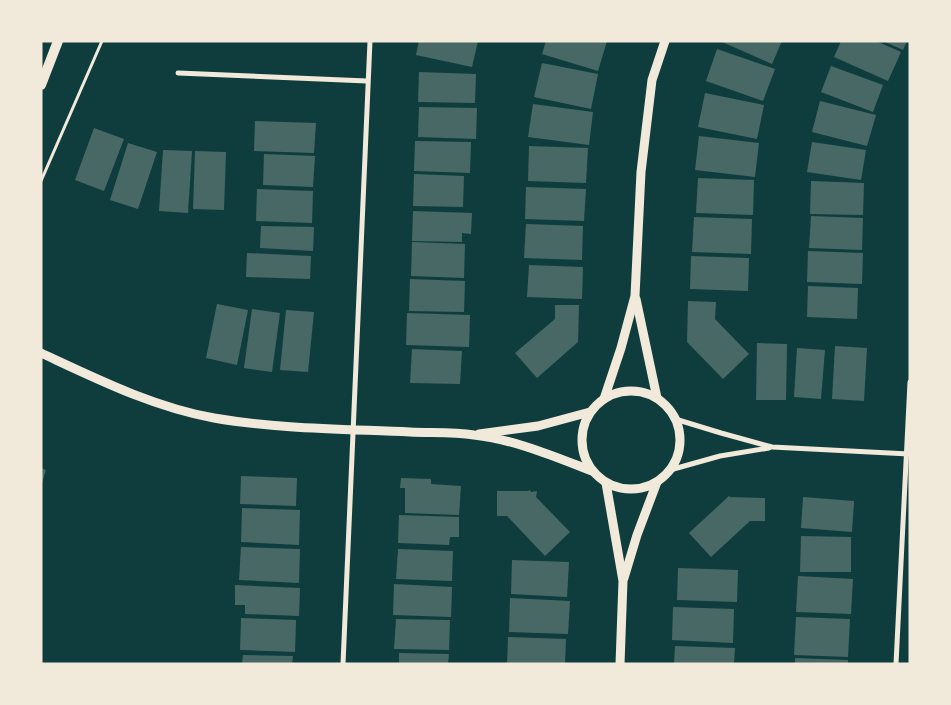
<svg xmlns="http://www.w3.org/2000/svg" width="951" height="705" font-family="'PT Sans',sans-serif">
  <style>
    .building { fill: #486865 }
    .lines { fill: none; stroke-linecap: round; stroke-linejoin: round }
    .path { stroke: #f1e9da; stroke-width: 3 }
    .minor { stroke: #f1e9da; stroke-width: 5 }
    .tertiary { stroke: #f1e9da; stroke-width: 9 }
    .secondary { stroke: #f1e9da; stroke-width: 10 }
  </style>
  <rect width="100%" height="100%" fill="#0f3d3e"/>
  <!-- building -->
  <g class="building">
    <path d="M419,41H478L472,67L416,55Z"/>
    <path d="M546,41H607L598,71L542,54Z"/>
    <path d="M720,41H782L772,64Z"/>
    <path d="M841,41H876L901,52L888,81L834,57Z"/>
    <path d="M883,41H907L903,50Z"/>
    <path d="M717,49L775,69L763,101L706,81Z"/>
    <path d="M542,63L598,74L591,109L534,97Z"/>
    <path d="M831,66L883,85L873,112L821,92Z"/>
    <path d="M419,72L476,74L475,103L418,102Z"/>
    <path d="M705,93L764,105L757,139L698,127Z"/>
    <path d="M820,101L876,115L867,146L812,132Z"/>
    <path d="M533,104L593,112L589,145L528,137Z"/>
    <path d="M419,107L477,108L476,139L418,137Z"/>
    <path d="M255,121L316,123L314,153L254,151Z"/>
    <path d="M94,128L124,139L104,191L75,180Z"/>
    <path d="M699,136L759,143L755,177L695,170Z"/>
    <path d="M415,141L471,142L470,173L414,171Z"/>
    <path d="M812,142L866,150L861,180L807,172Z"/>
    <path d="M128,143L157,152L138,209L110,200Z"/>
    <path d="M529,146L588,148L586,183L528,181Z"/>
    <path d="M163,150L192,151L188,213L159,211Z"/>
    <path d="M195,151L226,152L224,210L193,209Z"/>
    <path d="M264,154L315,156L313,187L263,185Z"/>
    <path d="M414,174L464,176L463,207L413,206Z"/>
    <path d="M698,178L754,180L753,215L696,213Z"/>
    <path d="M811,181L864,183L863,215L810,214Z"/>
    <path d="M526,187L586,189L584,221L525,219Z"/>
    <path d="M257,189L313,191L312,223L256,221Z"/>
    <path d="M413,211L472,213L471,234L462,233V242L412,241Z"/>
    <path d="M811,216L863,218L862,250L809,248Z"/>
    <path d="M694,217L752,219L751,254L692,252Z"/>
    <path d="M526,224L583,226L582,260L524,258Z"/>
    <path d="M261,226L314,227L313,251L260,248Z"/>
    <path d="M412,242L465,244L464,278L411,276Z"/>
    <path d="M808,251L863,253L862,284L807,282Z"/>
    <path d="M247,253L311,256L310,279L246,277Z"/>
    <path d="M691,256L749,258L748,291L690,289Z"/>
    <path d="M529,265L583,267L582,299L527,297Z"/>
    <path d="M410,279L465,281L464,312L409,311Z"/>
    <path d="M808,286L858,288L857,319L807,317Z"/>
    <path d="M688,301L716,302L715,319L749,354L723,379L687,342Z"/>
    <path d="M217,304L248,310L237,365L206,358Z"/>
    <path d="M555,305H579L578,342L537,378L515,353L555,319Z"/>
    <path d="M252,309L280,313L272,372L244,368Z"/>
    <path d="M286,310L314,312L308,372L280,370Z"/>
    <path d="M407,313L470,315L469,347L406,345Z"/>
    <path d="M757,343L787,344L786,400H756Z"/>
    <path d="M835,346L867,348L864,401L832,399Z"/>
    <path d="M797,348L825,350L821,399L794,397Z"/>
    <path d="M412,349L462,351L460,384L410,383Z"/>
    <path d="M41,468L46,470L42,483H41Z"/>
    <path d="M241,476L297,478L296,506L240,504Z"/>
    <path d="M401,478L431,479V484L461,486L459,515L405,513V488H400Z"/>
    <path d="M530,490L531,492L537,491L536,497L570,532L545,556L507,516H497V491H528Z"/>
    <path d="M729,496L730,497L765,498V521H750L711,557L689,533Z"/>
    <path d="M803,497L854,501L852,532L801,528Z"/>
    <path d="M242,508L300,510L299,545L241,542Z"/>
    <path d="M399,515L459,517V537H450L449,545L398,543Z"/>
    <path d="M801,536L851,537V572H800Z"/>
    <path d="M241,547L300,549L299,583L239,580Z"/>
    <path d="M398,549L453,551L452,581L396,579Z"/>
    <path d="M512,560L569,562L567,597L511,594Z"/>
    <path d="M678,568L738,570L737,602L677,600Z"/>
    <path d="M798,576L853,579L851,614L796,612Z"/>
    <path d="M394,584L452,587L451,617L393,615Z"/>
    <path d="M235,585L300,588L299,616L245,614V605H235Z"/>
    <path d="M510,598L570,601L568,634L509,632Z"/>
    <path d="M673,607L734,609L733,643L672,640Z"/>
    <path d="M796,617L850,619L848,657L794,655Z"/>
    <path d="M241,618L296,620L295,652L240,650Z"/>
    <path d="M396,619L450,620L449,650L394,649Z"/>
    <path d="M508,637L566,639L565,664H507Z"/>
    <path d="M675,646L735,648L734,664H674Z"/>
    <path d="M399,653L449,654L448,664H399Z"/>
    <path d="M243,655L293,656L292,664H242Z"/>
    <path d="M795,658L848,660V664H795Z"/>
  </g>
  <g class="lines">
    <!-- path -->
    <path class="path" d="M41,181L102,41"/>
    <!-- minor -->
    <g class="minor">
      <path d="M178,73L367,81"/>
      <path d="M675,419L721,433L772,447L909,454"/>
      <path d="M670,470L720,456L769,448"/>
      <path d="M343,664L370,41"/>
      <path d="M896,664L910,382"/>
    </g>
    <!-- tertiary -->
    <g class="tertiary">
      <path d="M636,299L657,398"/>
      <path d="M41,353C97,379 153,407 214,418C278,429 345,429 410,432C431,433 453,432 474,435C516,440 553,456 592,471"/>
      <circle cx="631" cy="440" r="49"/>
      <path d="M604,399L621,348L635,296L641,172L652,80L665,41"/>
      <path d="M479,434L538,426L590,412"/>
      <path d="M606,483L623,581L620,664"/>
      <path d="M624,578L637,535L657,482"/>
    </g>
    <!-- secondary -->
    <path class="secondary" d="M41,85L58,41"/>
  </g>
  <!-- border -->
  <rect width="951" height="705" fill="none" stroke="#f1e9da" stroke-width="85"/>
</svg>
